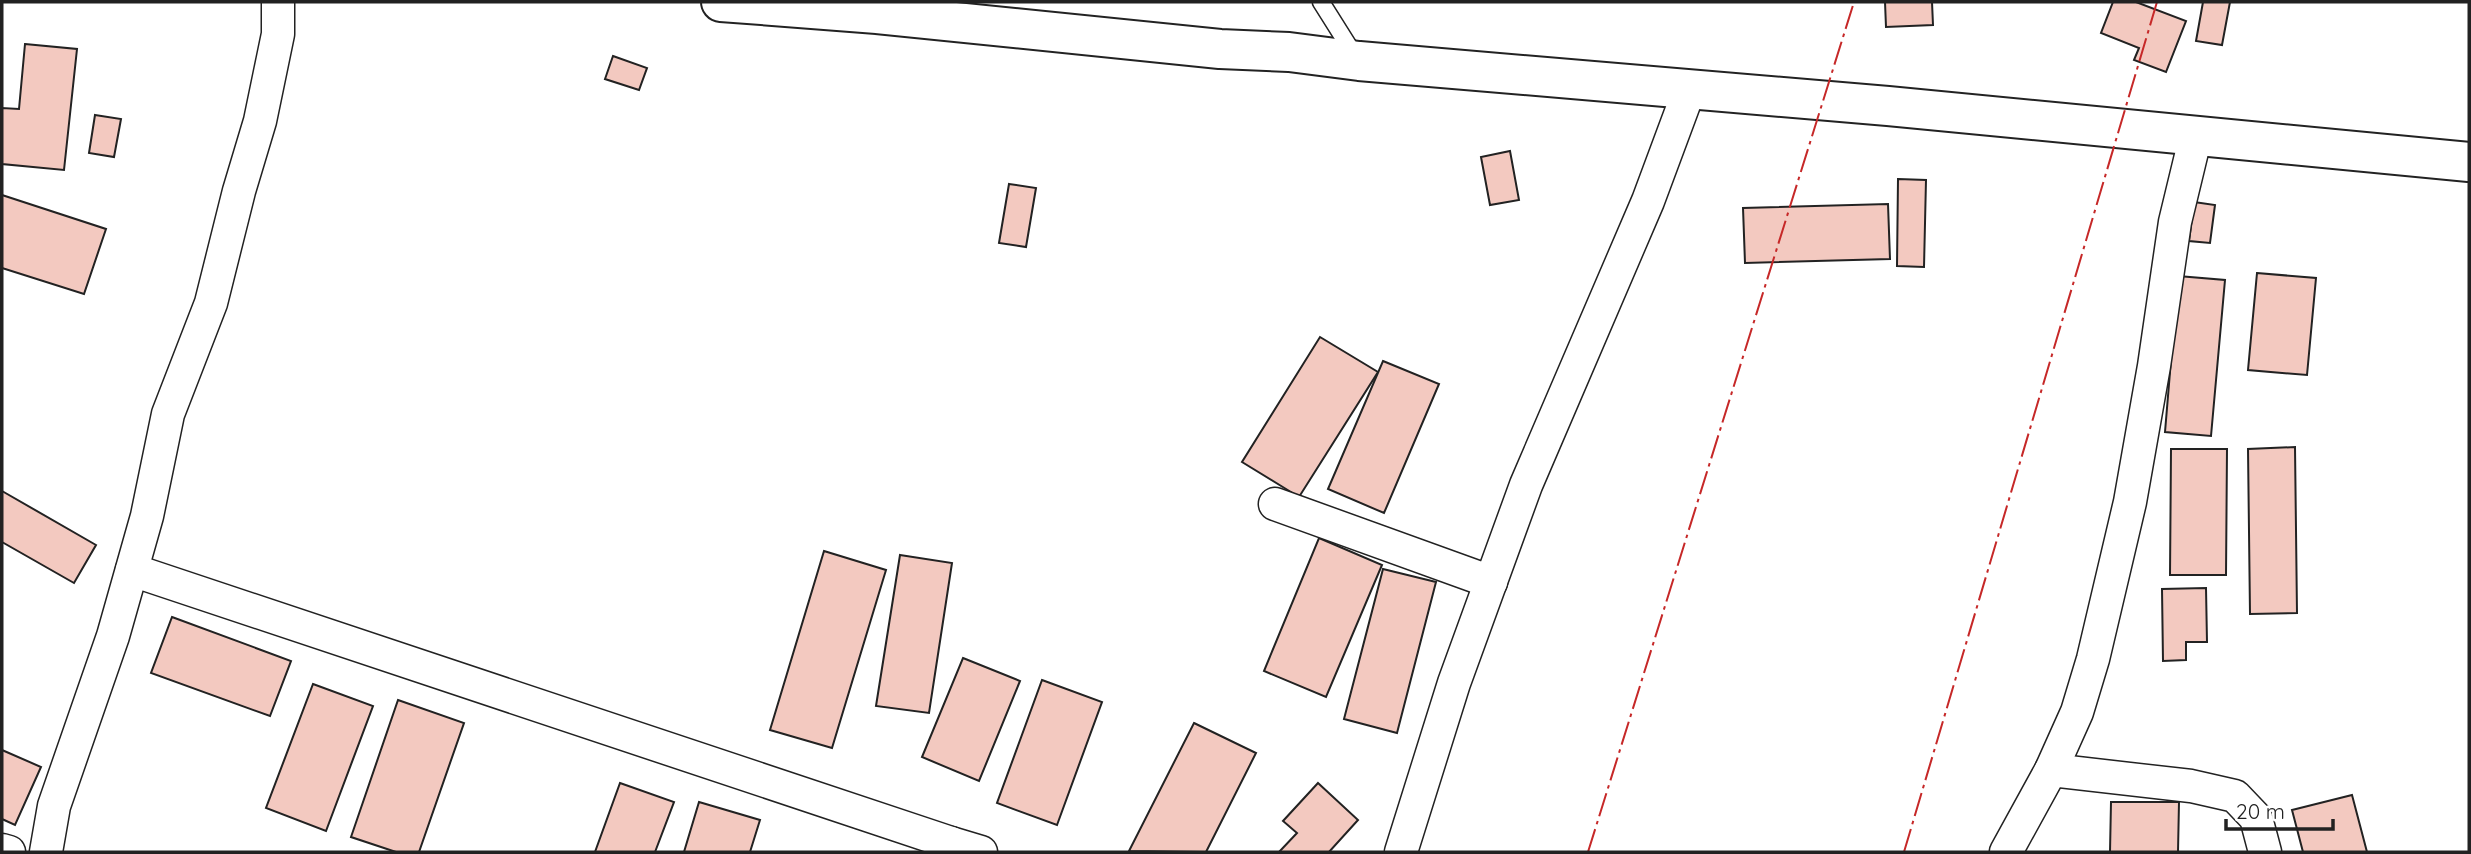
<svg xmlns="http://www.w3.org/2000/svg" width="2471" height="854" font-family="Quicksand,sans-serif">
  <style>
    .building { fill: #f3c9c0; stroke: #222; stroke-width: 2 }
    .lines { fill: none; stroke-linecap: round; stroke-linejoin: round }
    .service-casing { stroke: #222; stroke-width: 19 }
    .minor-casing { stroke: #222; stroke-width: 35 }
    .secondary-casing { stroke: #222; stroke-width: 42 }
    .service { stroke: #fff; stroke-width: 16 }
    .minor { stroke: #fff; stroke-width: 32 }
    .secondary { stroke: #fff; stroke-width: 38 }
    .power { stroke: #c62828; stroke-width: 2; stroke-dasharray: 24 5 3.5 5; stroke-linecap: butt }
  </style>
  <rect width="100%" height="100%" fill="#fff"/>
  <!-- building -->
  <g class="building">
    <path d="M1885,2H1932L1933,25L1886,27Z"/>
    <path d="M2113,2H2136L2186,21L2166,72L2134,60L2139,48L2101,33Z"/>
    <path d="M2203,2H2230L2222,45L2196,41Z"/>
    <path d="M25,44L77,49L64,170L2,164V108L19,109Z"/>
    <path d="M613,56L647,68L639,90L605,79Z"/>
    <path d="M95,115L121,119L114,157L89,153Z"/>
    <path d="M1510,151L1519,200L1490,205L1481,157Z"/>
    <path d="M1898,179L1926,180L1924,267L1897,266Z"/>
    <path d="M1009,184L1036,188L1026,247L999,243Z"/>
    <path d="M2,195L106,229L84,294L2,268Z"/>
    <path d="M2194,202L2215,205L2210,243L2189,241Z"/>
    <path d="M1888,204L1890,259L1745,263L1743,208Z"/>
    <path d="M2257,273L2316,278L2307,375L2248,370Z"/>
    <path d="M2178,276L2225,280L2211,436L2165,432Z"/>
    <path d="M1320,337L1378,372L1299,497L1242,462Z"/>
    <path d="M1383,361L1439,384L1384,513L1328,489Z"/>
    <path d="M2295,447L2297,613L2250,614L2248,449Z"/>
    <path d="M2171,449H2227L2226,575H2170Z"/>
    <path d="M2,491L96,545L74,583L2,542Z"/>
    <path d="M1319,538L1382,565L1326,697L1264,671Z"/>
    <path d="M824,551L886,570L832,748L770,730Z"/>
    <path d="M900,555L952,563L929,713L876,706Z"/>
    <path d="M1383,569L1436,582L1397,733L1344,719Z"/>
    <path d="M2206,588L2207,642H2186V660L2163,661L2162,589Z"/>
    <path d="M172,617L291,661L270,716L151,673Z"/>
    <path d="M963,658L1020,681L979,781L922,757Z"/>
    <path d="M1042,680L1102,702L1057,825L997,803Z"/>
    <path d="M313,684L373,706L326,831L266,808Z"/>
    <path d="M398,700L464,723L419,852H396L351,837Z"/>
    <path d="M1194,723L1256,753L1206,852L1129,851Z"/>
    <path d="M2,750L41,767L15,825L2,819Z"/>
    <path d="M620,783L674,802L655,852H595Z"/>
    <path d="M1318,783L1358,820L1329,852H1279L1297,833L1283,821Z"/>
    <path d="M2352,795L2367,852H2303L2292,810Z"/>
    <path d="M699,802L760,820L750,852H684Z"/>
    <path d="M2111,802H2179L2178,852H2110Z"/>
  </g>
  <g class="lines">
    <defs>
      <path id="service" d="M1321,2L1355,56"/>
      <g id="minor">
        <path d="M1275,504L1491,582"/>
        <path d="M132,570L951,843"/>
        <path d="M2051,770L2191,786L2235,796L2256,818L2265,852"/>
        <path d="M2,850L9,852"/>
        <path d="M46,852L54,806L113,636L147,516L168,414L211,303L239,191L260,121L278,34V2"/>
        <path d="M948,852L951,843L981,852"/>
        <path d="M1401,852L1454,683L1526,485L1648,201L1690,88"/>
        <path d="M2006,852L2051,770L2077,712L2093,659L2130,502L2154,366L2175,222L2196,135"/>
      </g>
      <path id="secondary" d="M721,2L877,14L1220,49L1289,52L1359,61L1888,106L2469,162"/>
    </defs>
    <!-- service casing -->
    <use href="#service" class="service-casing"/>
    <!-- minor casing -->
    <use href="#minor" class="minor-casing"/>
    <!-- secondary casing -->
    <use href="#secondary" class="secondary-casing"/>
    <!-- service -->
    <use href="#service" class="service"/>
    <!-- minor -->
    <use href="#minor" class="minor"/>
    <!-- secondary -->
    <use href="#secondary" class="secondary"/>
    <!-- power -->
    <g class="power">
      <path d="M1588,852L1854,2"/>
      <path d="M1904,852L2157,2"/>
    </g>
  </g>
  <!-- border -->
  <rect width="2471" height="854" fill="none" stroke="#222222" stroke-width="7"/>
  <!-- scale -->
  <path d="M2226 819v10h107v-10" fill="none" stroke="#222222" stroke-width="3.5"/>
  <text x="2236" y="819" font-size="21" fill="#222222" stroke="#ffffff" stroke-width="5" paint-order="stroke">20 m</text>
</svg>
